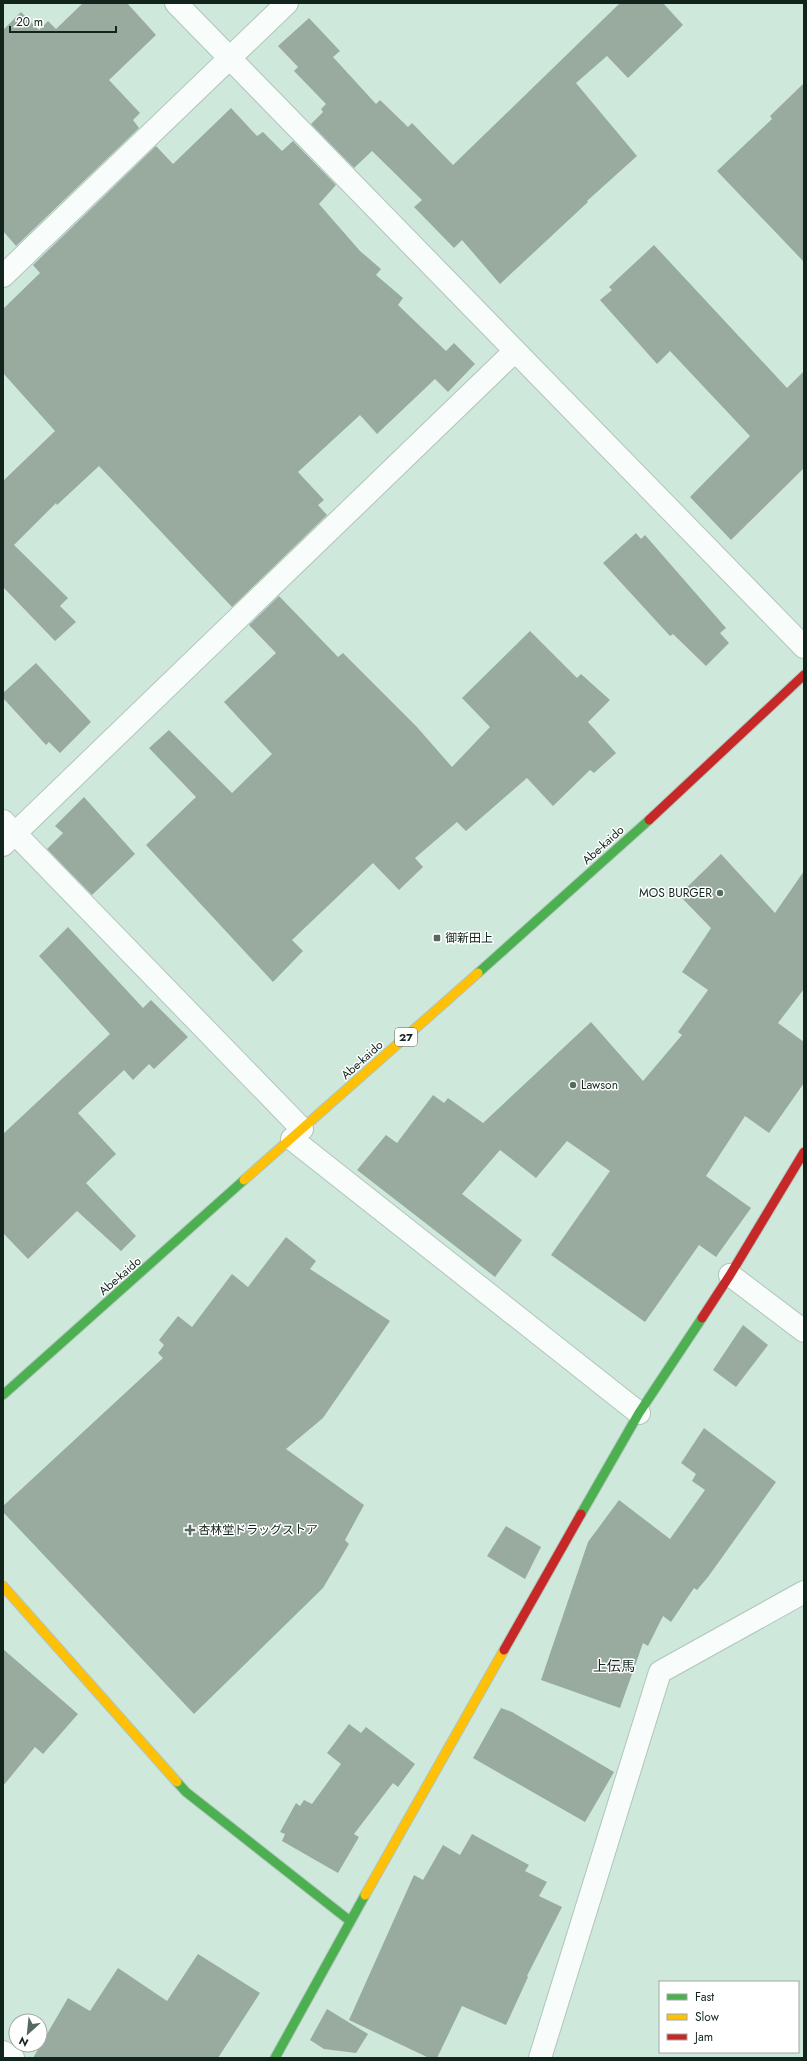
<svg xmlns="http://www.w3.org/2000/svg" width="807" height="2061" font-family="Jost,'Noto Sans JP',sans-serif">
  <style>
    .building { fill: #99ab9f }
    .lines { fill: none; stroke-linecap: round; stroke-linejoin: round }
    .street-casing { stroke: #b0c5bb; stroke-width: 24 }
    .fast-casing { stroke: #b0c5bb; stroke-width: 11 }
    .slow-casing { stroke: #b0c5bb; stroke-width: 11 }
    .jam-casing { stroke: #b0c5bb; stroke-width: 11 }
    .street { stroke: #f8fcfa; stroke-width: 22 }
    .fast { stroke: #4caf50; stroke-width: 9 }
    .slow { stroke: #ffc107; stroke-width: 9 }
    .jam { stroke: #c62828; stroke-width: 9 }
    .poi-dot { fill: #546a60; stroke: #fff; stroke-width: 1.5 }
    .labels { text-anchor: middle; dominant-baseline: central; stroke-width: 3; stroke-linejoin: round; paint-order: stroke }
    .shield { fill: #fff; stroke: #596661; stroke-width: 1 }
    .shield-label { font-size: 11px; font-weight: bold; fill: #12251d }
    .street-label { font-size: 12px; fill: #12251d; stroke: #fff }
    .poi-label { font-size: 12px; fill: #12251d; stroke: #fff; text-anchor: start }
    .quarter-label { font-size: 14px; fill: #12251d; stroke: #fff }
  </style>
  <rect width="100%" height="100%" fill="#cee9dc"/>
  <!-- building -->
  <g class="building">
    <path d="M83,3H127L156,35L109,80L140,113L133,120L139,128L16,246L3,231V30L21,12L39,30L48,21L56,29Z"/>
    <path d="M620,3H663L683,25L628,78L607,56L576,83L637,156L587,201L588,202L500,284L462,240L454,248L414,207L422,200L372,151L354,168L311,124L323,112L321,109L326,104L294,71L298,67L278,46L309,18L340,51L333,57L376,104L380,100L408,127L412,123L453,165Z"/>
    <path d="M804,83V262L717,171L772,119L770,116Z"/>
    <path d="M231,108L257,136L263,132L282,151L293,141L336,185L319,204L360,251L381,269L376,275L403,298L398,305L446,351L454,343L475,364L448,392L435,379L377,434L360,415L298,472L324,500L318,505L327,515L232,607L99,466L57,505L56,503L14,545L68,598L60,606L76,622L55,641L3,587V481L55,431L3,373V309L40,273L33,265L156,146L173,164Z"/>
    <path d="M654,245L787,388L804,371V468L731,540L690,497L750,436L670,351L657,364L600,300L612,290L609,287Z"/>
    <path d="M636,533L641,539L645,535L726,628L720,633L729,643L706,666L673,634L670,636L603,563Z"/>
    <path d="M279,596L338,657L343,653L416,726L452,767L490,727L462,698L530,631L577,678L581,674L610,700L588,722L616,753L594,773L590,770L553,806L527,778L466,831L457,822L415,858L423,867L399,890L373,863L292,940L303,951L273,982L146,845L196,797L149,748L169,730L232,793L272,754L224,702L276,653L249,625Z"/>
    <path d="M36,663L91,722L60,753L49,742L46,745L3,698V693Z"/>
    <path d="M84,797L135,854L92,895L47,849L63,833L55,826Z"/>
    <path d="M721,854L775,913L804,871V989L778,1023L804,1042V1083L769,1133L745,1116L706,1176L751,1208L716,1257L699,1245L645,1322L551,1255L610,1171L567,1141L536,1178L500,1150L462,1194L522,1240L495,1277L357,1170L386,1135L397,1143L433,1095L444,1103L448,1098L483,1123L591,1022L643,1081L682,1035L678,1032L708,990L682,972L711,928L679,895Z"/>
    <path d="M68,927L143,1008L151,1000L188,1037L154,1069L149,1064L133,1080L124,1070L78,1113L116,1154L86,1183L136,1236L121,1251L77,1211L28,1259L3,1233V1134L110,1034L39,956Z"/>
    <path d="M286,1237L316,1261L310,1269L390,1321L323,1418L286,1449L364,1505L345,1540L349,1544L323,1588L194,1714L3,1512V1506L163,1358L158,1353L164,1345L159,1340L178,1316L192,1327L232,1274L248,1287Z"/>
    <path d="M743,1325L768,1345L736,1387L713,1370Z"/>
    <path d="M704,1428L776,1482L708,1577L697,1590L694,1588L671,1622L663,1616L648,1646L643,1643L620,1708L541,1680L588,1542L619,1500L670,1539L705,1490L692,1481L696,1474L681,1463Z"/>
    <path d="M506,1526L541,1547L525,1579L487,1556Z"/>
    <path d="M3,1649L78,1714L43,1754L35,1747L3,1786Z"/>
    <path d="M501,1708L512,1712L614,1772L585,1822L473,1758Z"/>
    <path d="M349,1724L361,1733L366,1727L415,1764L398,1787L393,1783L354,1834L359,1837L338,1873L282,1841L285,1834L280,1832L296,1803L300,1806L304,1800L312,1804L341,1764L327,1753Z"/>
    <path d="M472,1834L529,1865L525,1871L547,1882L539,1896L562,1907L527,1976L528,1977L506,2025L462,2006L437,2058H429L349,2020L414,1875L423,1880L443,1845L460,1855Z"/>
    <path d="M198,1954L260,1993L218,2058H33L68,1998L90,2011L118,1968L167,2001Z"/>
    <path d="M327,2009L368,2034L356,2053L324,2049L310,2040Z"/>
  </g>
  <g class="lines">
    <defs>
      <g id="street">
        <path d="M176,3L804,647"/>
        <path d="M3,276L287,3"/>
        <path d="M3,821L302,1129"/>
        <path d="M3,845L515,351"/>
        <path d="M292,1139L639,1413"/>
        <path d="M730,1275L804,1331"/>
        <path d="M3,2052L13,2058"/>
        <path d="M540,2058L660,1672L804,1592"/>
      </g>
      <g id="fast">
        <path d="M478,973L649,820"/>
        <path d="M3,1395L244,1180"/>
        <path d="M581,1514L639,1413L702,1318"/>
        <path d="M177,1782L186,1792L350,1921"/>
        <path d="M275,2058L365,1895"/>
      </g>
      <g id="slow">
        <path d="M244,1180L478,973"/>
        <path d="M3,1586L177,1782"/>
        <path d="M365,1895L504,1650"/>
      </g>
      <g id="jam">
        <path d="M649,820L804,675"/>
        <path d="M702,1318L730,1275L804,1152"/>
        <path d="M504,1650L581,1514"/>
      </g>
    </defs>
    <!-- street casing -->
    <use href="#street" class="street-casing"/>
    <!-- fast casing -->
    <use href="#fast" class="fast-casing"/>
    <!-- slow casing -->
    <use href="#slow" class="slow-casing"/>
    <!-- jam casing -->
    <use href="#jam" class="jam-casing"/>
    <!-- street -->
    <use href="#street" class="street"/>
    <!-- fast -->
    <use href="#fast" class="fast"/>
    <!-- slow -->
    <use href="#slow" class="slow"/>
    <!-- jam -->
    <use href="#jam" class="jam"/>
  </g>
  <!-- markers -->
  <g class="poi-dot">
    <circle cx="720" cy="893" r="4"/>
    <rect x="433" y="934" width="8" height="8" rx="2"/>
    <circle cx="573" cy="1085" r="4"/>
    <path d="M188 1524h4v4h4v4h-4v4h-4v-4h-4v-4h4z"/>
  </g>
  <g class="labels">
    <!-- shield labels -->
    <rect class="shield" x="395" y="1028" width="22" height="18" rx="3"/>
    <g class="shield-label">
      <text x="406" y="1037">27</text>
    </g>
    <!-- street labels -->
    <g class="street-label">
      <text transform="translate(603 845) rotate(-42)">Abe-kaido</text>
      <text transform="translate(362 1060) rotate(-42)">Abe-kaido</text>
      <text transform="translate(120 1276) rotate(-41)">Abe-kaido</text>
    </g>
    <!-- poi labels -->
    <g class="poi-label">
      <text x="712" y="893" text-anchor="end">MOS BURGER</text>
      <text x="445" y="938">御新田上</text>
      <text x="581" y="1085">Lawson</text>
      <text x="198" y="1530">杏林堂ドラッグストア</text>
    </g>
    <!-- quarter labels -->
    <g class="quarter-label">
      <text x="614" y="1666">上伝馬</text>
    </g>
  </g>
  <!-- border -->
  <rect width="807" height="2061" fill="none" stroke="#12251d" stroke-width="8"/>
  <!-- legend -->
  <rect x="659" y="1981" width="140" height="72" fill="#ffffff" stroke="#a0a8a5"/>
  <rect x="667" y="1994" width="20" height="6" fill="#4caf50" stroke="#a0a8a5"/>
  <text x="695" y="2001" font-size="12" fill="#12251d">Fast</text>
  <rect x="667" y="2014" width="20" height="6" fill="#ffc107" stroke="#a0a8a5"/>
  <text x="695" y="2021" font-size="12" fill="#12251d">Slow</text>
  <rect x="667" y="2034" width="20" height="6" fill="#c62828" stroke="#a0a8a5"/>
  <text x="695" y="2041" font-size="12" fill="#12251d">Jam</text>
  <!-- north arrow -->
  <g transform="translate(28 2033) rotate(207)"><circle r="19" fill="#ffffff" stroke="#a0a8a5"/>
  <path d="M0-3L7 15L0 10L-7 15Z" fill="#546a60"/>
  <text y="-6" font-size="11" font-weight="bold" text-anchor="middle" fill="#12251d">N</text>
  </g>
  <!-- scale -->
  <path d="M10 26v6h106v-6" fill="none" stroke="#12251d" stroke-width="2"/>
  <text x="16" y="26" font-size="12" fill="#12251d" stroke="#ffffff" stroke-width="3" paint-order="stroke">20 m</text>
</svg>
